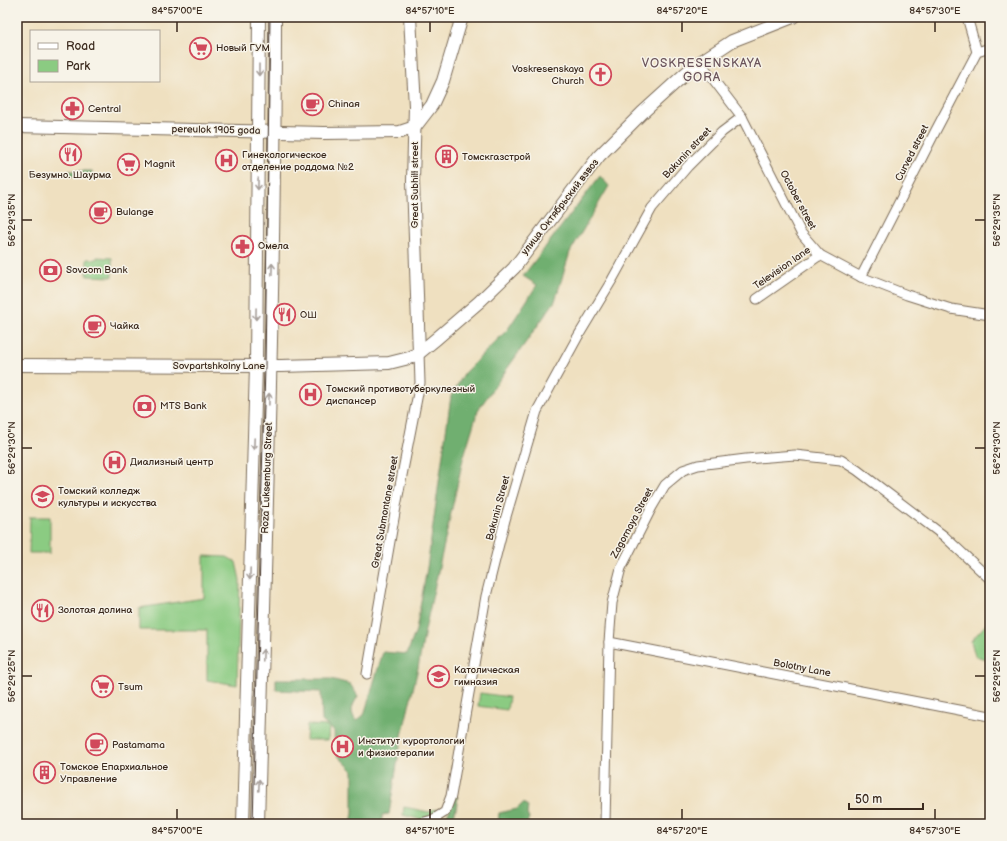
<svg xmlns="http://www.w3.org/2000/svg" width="1007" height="841" font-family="'Balsamiq Sans',sans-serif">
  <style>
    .green { fill: #8bcb82; stroke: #637a50 }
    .forest { fill: #70af70; stroke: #566c47 }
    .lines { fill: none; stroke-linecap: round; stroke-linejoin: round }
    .street-casing { stroke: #7a6a57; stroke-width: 11 }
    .secondary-casing { stroke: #7a6a57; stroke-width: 14 }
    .street { stroke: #fff; stroke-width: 9 }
    .secondary { stroke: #fff; stroke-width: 12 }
    .tram { stroke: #3b2a1e; stroke-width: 1 }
    .oneway { stroke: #a79f9a }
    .ticks { fill: none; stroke: #3b2a1e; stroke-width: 1.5 }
    .labels { text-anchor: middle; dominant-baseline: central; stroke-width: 3; stroke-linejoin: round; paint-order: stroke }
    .poi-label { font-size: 10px; fill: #3b2a1e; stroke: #f7f3e8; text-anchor: start }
    .street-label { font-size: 10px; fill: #3b2a1e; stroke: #f7f3e8 }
    .quarter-label { font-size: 12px; letter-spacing: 1px; fill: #6b545b; stroke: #f7f3e8 }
    .neatline { fill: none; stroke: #3b2a1e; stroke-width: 1.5 }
    .ticks-label { font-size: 10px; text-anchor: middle; fill: #3b2a1e }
  </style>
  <rect width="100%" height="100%" fill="#f7f3e8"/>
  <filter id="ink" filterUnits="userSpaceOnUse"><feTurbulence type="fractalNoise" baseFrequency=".025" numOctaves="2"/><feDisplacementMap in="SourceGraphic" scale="8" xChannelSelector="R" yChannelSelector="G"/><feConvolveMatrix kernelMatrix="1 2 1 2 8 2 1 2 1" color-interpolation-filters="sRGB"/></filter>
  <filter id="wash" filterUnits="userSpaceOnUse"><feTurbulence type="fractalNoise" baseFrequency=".012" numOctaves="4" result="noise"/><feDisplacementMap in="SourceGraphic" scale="16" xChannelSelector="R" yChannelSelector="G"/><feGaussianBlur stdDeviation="0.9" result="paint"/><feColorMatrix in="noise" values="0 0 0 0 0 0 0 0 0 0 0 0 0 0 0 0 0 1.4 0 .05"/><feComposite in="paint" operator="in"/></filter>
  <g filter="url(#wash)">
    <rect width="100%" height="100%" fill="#efe0c0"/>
    <!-- green -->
    <g class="green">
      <path d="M97,257L112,258V277L87,276V259H97Z"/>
      <path d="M30,517H50V553H29Z"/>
      <path d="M204,556L227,557L236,562L240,580L237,685L207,680V630H139V608L204,598Z"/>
      <path d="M990,620V660L975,656L971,641Z"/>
      <path d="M480,693L509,697L507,710L478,706Z"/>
      <path d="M307,725L329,726L328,740H306Z"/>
      <path d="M404,807L429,812L436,809L437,814L422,820L403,815Z"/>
    </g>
    <!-- forest -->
    <g class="forest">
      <rect x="69" y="171" width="23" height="5"/>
      <path d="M600,176L609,186L570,252L555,301L478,410L463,459L425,630L418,668L401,740L389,814L382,815V824H351L353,813V771L335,753L334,731L322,721L321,692L276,690V679H331L350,684L358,696C352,707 349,710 356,721L364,715L383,652L407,654L416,630L427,568L451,396L465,372L508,329L537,285L523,276Z"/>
      <path d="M454,796L458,797C456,808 456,817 447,824H437C448,819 451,807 454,796Z"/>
      <path d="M523,803L528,806L527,815L529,818L527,824H498L499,813L517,809Z"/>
    </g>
  </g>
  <g filter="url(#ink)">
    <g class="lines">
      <defs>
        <g id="street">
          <path d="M967,17L977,52"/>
          <path d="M700,62L742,117L801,233L820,255L861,277L907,295L951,309L990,315"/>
          <path d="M861,277L936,130L977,52L990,48"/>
          <path d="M757,299L820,255"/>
          <path d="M609,642L990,716"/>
          <path d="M367,674L397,501L420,383L419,353"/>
          <path d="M417,824L432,820L445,812L451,796L486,596L505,520L537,411L577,338L612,280L652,208L688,166L722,132L742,117"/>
          <path d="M605,824L609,642L612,603L621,568L652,507L665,485L683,470L698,465L746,459L795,455L841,460L857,470L944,536L990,579"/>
        </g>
        <g id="secondary">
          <path d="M410,17L415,106L413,181L419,353"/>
          <path d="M17,126L324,133L400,132L415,127L432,105L443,81L462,17"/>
          <path d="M17,365L281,366L389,363L409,358L419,353L436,339L479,302L514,268L599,156L642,113L686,73L700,62L732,41L793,17"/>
          <path d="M243,824L256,366L259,17"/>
          <path d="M258,824C265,555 275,286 275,17"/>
        </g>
      </defs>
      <!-- street casing -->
      <use href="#street" class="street-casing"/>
      <!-- secondary casing -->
      <use href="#secondary" class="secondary-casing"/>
      <!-- street -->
      <use href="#street" class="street"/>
      <!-- secondary -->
      <use href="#secondary" class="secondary"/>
      <!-- tram -->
      <path class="tram" d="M253,824L265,366L270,17"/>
    </g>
    <!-- one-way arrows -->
    <defs><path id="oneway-shaft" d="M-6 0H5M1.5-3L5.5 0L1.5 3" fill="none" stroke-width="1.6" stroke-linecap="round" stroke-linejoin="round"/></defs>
    <g class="oneway">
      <use href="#oneway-shaft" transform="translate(259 70) rotate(90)"/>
      <use href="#oneway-shaft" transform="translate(258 184) rotate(91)"/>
      <use href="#oneway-shaft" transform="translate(272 269) rotate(-89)"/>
      <use href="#oneway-shaft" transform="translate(256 314) rotate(91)"/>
      <use href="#oneway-shaft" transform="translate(269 399) rotate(-89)"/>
      <use href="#oneway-shaft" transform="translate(254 444) rotate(92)"/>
      <use href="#oneway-shaft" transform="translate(250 574) rotate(92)"/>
      <use href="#oneway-shaft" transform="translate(263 655) rotate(-88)"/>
      <use href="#oneway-shaft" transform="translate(259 785) rotate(-88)"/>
    </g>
  </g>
  <!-- ticks -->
  <path class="ticks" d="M177,22V32M430,22V32M682,22V32M935,22V32M22,220H32M975,220H985M22,448H32M975,448H985M22,676H32M975,676H985M177,809V819M430,809V819M682,809V819M935,809V819"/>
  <!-- icons -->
  <defs>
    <symbol id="supermarket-ring" viewBox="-11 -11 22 22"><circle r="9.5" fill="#f7f3e8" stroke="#d1495b" stroke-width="1.5"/><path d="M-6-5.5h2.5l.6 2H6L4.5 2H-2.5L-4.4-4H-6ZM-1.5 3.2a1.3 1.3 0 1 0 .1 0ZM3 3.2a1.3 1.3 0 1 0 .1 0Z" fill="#d1495b"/></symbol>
    <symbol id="church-ring" viewBox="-11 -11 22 22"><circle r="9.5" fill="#f7f3e8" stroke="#d1495b" stroke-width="1.5"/><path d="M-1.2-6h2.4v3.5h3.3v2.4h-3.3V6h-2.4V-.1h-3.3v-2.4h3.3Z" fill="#d1495b"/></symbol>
    <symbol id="cafe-ring" viewBox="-11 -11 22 22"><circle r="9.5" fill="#f7f3e8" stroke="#d1495b" stroke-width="1.5"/><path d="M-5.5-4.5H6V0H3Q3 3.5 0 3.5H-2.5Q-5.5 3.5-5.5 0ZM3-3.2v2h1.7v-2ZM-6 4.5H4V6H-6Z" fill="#d1495b"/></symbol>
    <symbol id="pharmacy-ring" viewBox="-11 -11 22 22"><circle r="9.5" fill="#f7f3e8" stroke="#d1495b" stroke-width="1.5"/><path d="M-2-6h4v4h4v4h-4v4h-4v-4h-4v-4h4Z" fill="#d1495b"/></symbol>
    <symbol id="restaurant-ring" viewBox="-11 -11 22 22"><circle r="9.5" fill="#f7f3e8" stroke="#d1495b" stroke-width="1.5"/><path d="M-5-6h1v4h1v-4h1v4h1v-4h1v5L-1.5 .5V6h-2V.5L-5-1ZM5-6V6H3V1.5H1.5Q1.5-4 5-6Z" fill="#d1495b"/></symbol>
    <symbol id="building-ring" viewBox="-11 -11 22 22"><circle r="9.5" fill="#f7f3e8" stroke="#d1495b" stroke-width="1.5"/><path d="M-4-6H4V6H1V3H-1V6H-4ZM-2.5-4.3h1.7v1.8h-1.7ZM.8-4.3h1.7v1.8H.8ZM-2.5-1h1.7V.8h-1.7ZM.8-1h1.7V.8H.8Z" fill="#d1495b"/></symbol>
    <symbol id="hospital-ring" viewBox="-11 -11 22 22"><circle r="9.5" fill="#f7f3e8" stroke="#d1495b" stroke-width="1.5"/><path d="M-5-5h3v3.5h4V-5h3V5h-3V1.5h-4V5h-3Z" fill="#d1495b"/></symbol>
    <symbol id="bank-ring" viewBox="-11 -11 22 22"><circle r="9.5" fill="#f7f3e8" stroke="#d1495b" stroke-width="1.5"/><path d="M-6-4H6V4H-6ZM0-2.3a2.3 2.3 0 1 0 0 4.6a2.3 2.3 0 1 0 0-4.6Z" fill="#d1495b"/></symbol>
    <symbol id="university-ring" viewBox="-11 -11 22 22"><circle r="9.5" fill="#f7f3e8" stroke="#d1495b" stroke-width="1.5"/><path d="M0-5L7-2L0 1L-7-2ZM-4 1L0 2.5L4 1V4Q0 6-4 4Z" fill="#d1495b"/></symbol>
    <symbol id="school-ring" viewBox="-11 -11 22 22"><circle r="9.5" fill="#f7f3e8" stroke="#d1495b" stroke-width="1.5"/><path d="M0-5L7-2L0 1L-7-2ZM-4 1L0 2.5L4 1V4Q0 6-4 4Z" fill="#d1495b"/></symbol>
  </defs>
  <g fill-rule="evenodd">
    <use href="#supermarket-ring" x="188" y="36" width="25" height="25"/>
    <use href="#church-ring" x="588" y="62" width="25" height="25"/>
    <use href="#cafe-ring" x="300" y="92" width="25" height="25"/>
    <use href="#pharmacy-ring" x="60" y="96" width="25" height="25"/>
    <use href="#restaurant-ring" x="58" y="142" width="25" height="25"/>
    <use href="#building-ring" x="434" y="144" width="25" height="25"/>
    <use href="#hospital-ring" x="214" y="148" width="25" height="25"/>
    <use href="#supermarket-ring" x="116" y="152" width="25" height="25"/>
    <use href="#cafe-ring" x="88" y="200" width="25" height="25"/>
    <use href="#pharmacy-ring" x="230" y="234" width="25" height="25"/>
    <use href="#bank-ring" x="38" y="258" width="25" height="25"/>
    <use href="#restaurant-ring" x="272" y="302" width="25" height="25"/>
    <use href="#cafe-ring" x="82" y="314" width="25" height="25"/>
    <use href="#hospital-ring" x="298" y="382" width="25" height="25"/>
    <use href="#bank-ring" x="132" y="394" width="25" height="25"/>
    <use href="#hospital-ring" x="102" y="450" width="25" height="25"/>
    <use href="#university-ring" x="30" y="484" width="25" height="25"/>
    <use href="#restaurant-ring" x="30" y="598" width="25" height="25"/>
    <use href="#school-ring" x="426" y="664" width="25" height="25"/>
    <use href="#supermarket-ring" x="90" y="674" width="25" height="25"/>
    <use href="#cafe-ring" x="84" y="732" width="25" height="25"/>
    <use href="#hospital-ring" x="330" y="734" width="25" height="25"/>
    <use href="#building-ring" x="32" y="760" width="25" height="25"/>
  </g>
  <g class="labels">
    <!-- poi labels -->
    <g class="poi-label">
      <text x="216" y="48">Новый ГУМ</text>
      <text x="584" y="69" text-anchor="end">Voskresenskaya<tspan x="584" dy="12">Church</tspan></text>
      <text x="328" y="104">Chinaя</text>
      <text x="88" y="109">Central</text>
      <text x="242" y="155">Гинекологическое<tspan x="242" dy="12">отделение роддома №2</tspan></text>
      <text x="462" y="157">Томскгазстрой</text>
      <text x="144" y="164">Magnit</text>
      <text x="70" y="175" text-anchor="middle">Безумно. Шаурма</text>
      <text x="116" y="212">Bulange</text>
      <text x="258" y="246">Омела</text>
      <text x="66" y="270">Sovcom Bank</text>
      <text x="300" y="315">ОШ</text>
      <text x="110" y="326">Чайка</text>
      <text x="326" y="389">Томский противотуберкулезный<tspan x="326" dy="12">диспансер</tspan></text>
      <text x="160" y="406">MTS Bank</text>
      <text x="130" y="462">Диализный центр</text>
      <text x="58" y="491">Томский колледж<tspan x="58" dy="12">культуры и искусства</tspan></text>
      <text x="58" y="610">Золотая долина</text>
      <text x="454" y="670">Католическая<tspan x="454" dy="12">гимназия</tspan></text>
      <text x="118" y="687">Tsum</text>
      <text x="358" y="741">Институт курортологии<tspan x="358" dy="12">и физиотерапии</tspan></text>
      <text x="112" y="745">Pastamama</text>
      <text x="60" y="767">Томское Епархиальное<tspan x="60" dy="12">Управление</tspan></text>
    </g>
    <!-- street labels -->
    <g class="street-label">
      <text transform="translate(216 130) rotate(1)">pereulok 1905 goda</text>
      <text transform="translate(687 153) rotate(-47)">Bakunin street</text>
      <text transform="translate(912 153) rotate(-63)">Curved street</text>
      <text transform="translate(415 185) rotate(-90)">Great Subhill street</text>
      <text transform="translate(798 200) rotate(62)">October street</text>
      <text transform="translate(560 207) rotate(-52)">улица Октябрьский взвоз</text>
      <text transform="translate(782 268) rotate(-35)">Television lane</text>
      <text x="219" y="366">Sovpartshkolny Lane</text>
      <text transform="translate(267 478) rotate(-88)">Roza Luksemburg Street</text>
      <text transform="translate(498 508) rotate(-75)">Bakunin Street</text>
      <text transform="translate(385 512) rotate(-80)">Great Submontane street</text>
      <text transform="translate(632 523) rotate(-62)">Zagornaya Street</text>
      <text transform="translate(802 668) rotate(11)">Bolotny Lane</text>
    </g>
    <!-- quarter labels -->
    <g class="quarter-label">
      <text x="702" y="63">VOSKRESENSKAYA<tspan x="702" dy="14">GORA</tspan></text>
    </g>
  </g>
  <!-- margin -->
  <rect width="1007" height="841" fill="none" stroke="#f7f3e8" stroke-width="44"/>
  <!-- legend -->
  <rect x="30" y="30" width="130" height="52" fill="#f7f3e8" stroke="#aca397"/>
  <rect x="38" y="43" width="20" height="6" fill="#ffffff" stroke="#aca397"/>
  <text x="66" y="50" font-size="12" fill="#3b2a1e">Road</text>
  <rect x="38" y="60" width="20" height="12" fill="#8bcb82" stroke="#aca397"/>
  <text x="66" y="70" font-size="12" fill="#3b2a1e">Park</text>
  <!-- scale -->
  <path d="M849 803v6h74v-6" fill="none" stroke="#3b2a1e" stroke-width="2"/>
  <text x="855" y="803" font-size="12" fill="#3b2a1e" stroke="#f7f3e8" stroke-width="3" paint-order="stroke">50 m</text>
  <rect x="22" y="22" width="963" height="797" class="neatline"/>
  <g class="ticks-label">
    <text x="177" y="14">84°57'00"E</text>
    <text x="430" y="14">84°57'10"E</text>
    <text x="682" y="14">84°57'20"E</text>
    <text x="935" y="14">84°57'30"E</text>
    <text transform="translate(11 220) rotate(-90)" y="4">56°29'35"N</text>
    <text transform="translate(996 220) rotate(-90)" y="4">56°29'35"N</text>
    <text transform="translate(11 448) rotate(-90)" y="4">56°29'30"N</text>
    <text transform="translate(996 448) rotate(-90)" y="4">56°29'30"N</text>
    <text transform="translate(11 676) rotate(-90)" y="4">56°29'25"N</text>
    <text transform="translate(996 676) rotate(-90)" y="4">56°29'25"N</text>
    <text x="177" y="834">84°57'00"E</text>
    <text x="430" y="834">84°57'10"E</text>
    <text x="682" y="834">84°57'20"E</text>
    <text x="935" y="834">84°57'30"E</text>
  </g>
</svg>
